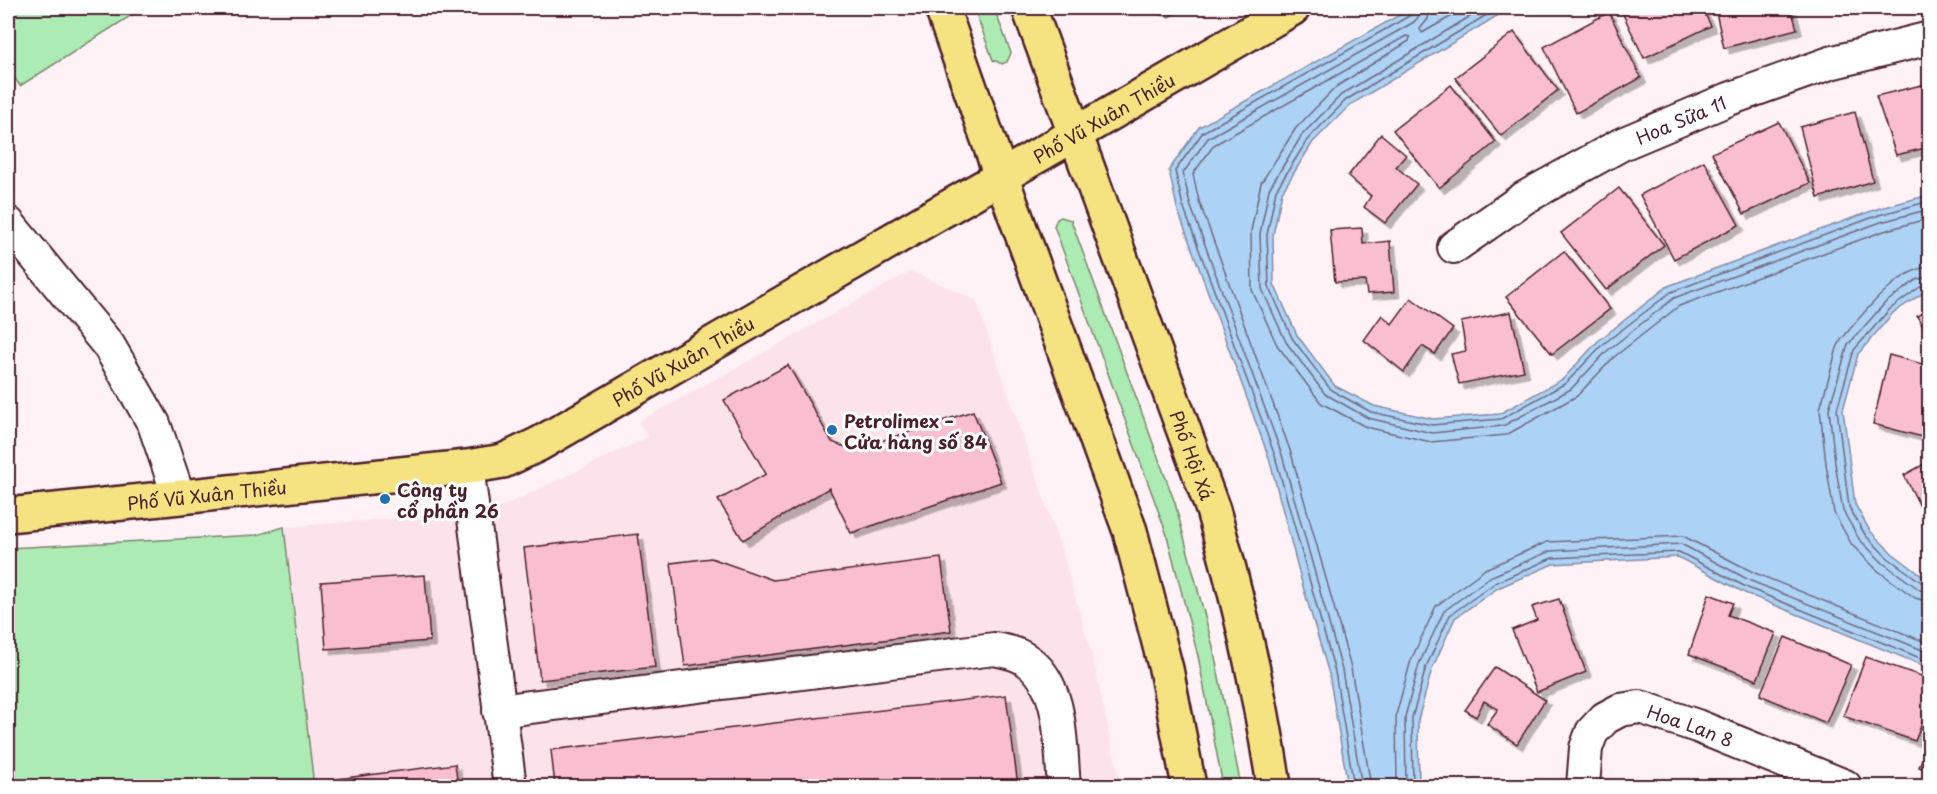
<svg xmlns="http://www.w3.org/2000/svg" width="1937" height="794" font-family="'Playpen Sans',sans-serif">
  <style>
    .built { fill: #fce3eb }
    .green { fill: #acebb3; stroke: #7b856f; stroke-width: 1.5 }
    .water { fill: #acd3f5; stroke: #858ba4; stroke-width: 1.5 }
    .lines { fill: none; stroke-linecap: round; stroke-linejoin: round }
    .shore { stroke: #71677c; stroke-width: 1.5 }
    .building { fill: #f9bfd1; stroke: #4a1f2b; stroke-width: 1.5; filter: url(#shadow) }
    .minor-casing { stroke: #4a1f2b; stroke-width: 36 }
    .major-casing { stroke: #4a1f2b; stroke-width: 38 }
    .minor { stroke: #fff; stroke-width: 32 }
    .major { stroke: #f5e382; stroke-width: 33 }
    .poi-dot { fill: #1f6fb2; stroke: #fff; stroke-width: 2 }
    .labels { text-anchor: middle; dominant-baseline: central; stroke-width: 6; stroke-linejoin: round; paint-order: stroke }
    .street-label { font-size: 18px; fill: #4a1f2b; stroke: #fff }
    .poi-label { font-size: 18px; font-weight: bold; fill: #4a1f2b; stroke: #fff; text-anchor: start }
  </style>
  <defs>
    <filter id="shadow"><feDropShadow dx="5.5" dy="5.5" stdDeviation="0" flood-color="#0004"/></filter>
  </defs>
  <rect width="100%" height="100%" fill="#fef2f6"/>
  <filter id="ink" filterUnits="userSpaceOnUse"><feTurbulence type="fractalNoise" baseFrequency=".0167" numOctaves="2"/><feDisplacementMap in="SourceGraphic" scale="12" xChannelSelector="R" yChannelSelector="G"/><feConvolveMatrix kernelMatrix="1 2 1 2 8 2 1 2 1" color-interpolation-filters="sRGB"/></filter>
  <g filter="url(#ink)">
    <!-- built -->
    <path class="built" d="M911,271L976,300L1061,548L1092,654L1121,786H314L284,527L495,510L648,437L638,422Z"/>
    <!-- green -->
    <g class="green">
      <path d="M8,8H143L20,86L8,68Z"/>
      <path d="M974,8H994L1011,53L1007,62L1002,64L993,60Z"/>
      <path d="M1136,8H1185L1169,17Z"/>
      <path d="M1061,217L1071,220L1175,503L1213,647L1241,786H1223L1198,656L1166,532L1054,226L1057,219Z"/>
      <path d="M284,527L314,786H8V548L257,535Z"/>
    </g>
    <!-- water -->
    <path class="water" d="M1412,8H1510L1350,105L1313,142L1282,192L1273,235L1274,284L1297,335L1335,386L1374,406L1433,419L1499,414L1563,379L1598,341L1668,286L1877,209L1929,195V289L1893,313L1858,354L1843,410L1855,504L1870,531L1892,553L1929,581V668L1745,593L1678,557L1553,564L1498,588L1455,618L1432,669L1418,720L1419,786H1348L1329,674L1302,583L1269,458L1177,208L1169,170L1199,127Z"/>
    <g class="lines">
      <!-- shore -->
      <g class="shore">
        <path d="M1430,8L1428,19L1420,29L1422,33L1466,8"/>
        <path d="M1484,8L1341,95L1302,135L1269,189L1260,234L1262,289L1286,342L1325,394L1368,418L1432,433L1503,426L1571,389L1607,351L1674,298L1881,222L1930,209"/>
        <path d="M1498,8L1346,100L1308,139L1276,190L1267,235L1269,286L1292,338L1331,390L1371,412L1432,425L1501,419L1566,383L1602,345L1671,292L1879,215L1930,201"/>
        <path d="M1930,267C1898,268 1860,317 1841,340L1837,348L1820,409L1826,464L1834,513L1852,545L1877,570L1915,598L1930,602"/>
        <path d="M1930,276L1916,280L1885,303L1848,345L1829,409L1835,463L1843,511L1859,539L1883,563L1920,590L1930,593"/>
        <path d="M1930,284L1920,287L1890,309L1854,350L1837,409L1849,507L1866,536L1888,558L1924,584L1930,585"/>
        <path d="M1354,786L1335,672L1275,456L1183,206L1175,171L1203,132L1409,16L1413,8"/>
        <path d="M1362,786L1342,670L1282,455L1190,204L1183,173L1208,138L1414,22L1420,15L1421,8"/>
        <path d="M1371,786L1351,668L1291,453L1199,201L1193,174L1214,145L1406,36L1410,37L1409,41L1337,86L1296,128L1261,183L1251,231L1252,290L1277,345L1321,403L1366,427L1431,442L1506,435L1577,396L1614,357L1679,306L1884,231L1930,218"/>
        <path d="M1397,786L1396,715L1411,660L1436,606L1485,569L1547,542L1683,536L1755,573L1930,644"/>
        <path d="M1406,786L1405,717L1419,664L1444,611L1490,577L1550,551L1681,544L1751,581L1930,653"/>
        <path d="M1413,786L1412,718L1426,667L1450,615L1495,583L1552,558L1679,552L1748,588L1930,662"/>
      </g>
    </g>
    <!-- building -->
    <g class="building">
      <path d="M1620,8H1702L1711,26L1644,58Z"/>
      <path d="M1715,8H1791L1797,29L1724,48Z"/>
      <path d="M1609,12L1641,78L1576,113L1544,47Z"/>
      <path d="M1514,32L1558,90L1501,136L1455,78Z"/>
      <path d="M1930,83V147L1896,155L1876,96Z"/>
      <path d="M1451,85L1496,142L1439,188L1393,130Z"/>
      <path d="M1855,112L1873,181L1818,198L1800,127Z"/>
      <path d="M1779,122L1810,183L1744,214L1712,153Z"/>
      <path d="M1381,134L1406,155L1396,167L1417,184L1385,223L1364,207L1371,196L1348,176Z"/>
      <path d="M1704,161L1739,225L1674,259L1640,195Z"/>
      <path d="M1619,188L1664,245L1606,290L1561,233Z"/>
      <path d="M1362,228L1363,244L1390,241L1394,292L1367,294L1365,281L1335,282L1330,230Z"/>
      <path d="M1564,251L1610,309L1552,354L1506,297Z"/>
      <path d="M1411,298L1453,329L1435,354L1422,346L1404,372L1364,340L1382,315L1392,324Z"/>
      <path d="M1930,309V339L1917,316Z"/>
      <path d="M1511,312L1524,371L1459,384L1451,354L1466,351L1461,322Z"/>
      <path d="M1889,355L1930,366V439L1873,424Z"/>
      <path d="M788,365L832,442L853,450L973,411L1001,482L851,533L829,488L743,540L718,500L766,474L724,400Z"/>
      <path d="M1930,461V519L1927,520L1904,475Z"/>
      <path d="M638,534L655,667L540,680L524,548Z"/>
      <path d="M711,558L773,580L941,558L951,631L685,666L671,563Z"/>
      <path d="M425,575L430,641L326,649L321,582Z"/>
      <path d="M1709,594L1733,603L1728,615L1776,633L1757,680L1689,654Z"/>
      <path d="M1559,599L1586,672L1537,692L1512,630L1537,620L1532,607Z"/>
      <path d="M1785,637L1851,665L1826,723L1760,695Z"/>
      <path d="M1866,657L1930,679V703L1915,741L1843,716Z"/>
      <path d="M1495,667L1545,700L1517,744L1487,724L1498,709L1484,701L1476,717L1465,710Z"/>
      <path d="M1006,695L1018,786H555L551,750Z"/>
      <path d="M1930,738V771L1919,767Z"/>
      <path d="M455,764L458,786H338L337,779Z"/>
    </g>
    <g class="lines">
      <defs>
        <g id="minor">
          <path d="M8,223L109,346L154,424L179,497"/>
          <path id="s1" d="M1454,247L1524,198L1622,144L1729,99L1830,63L1930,38"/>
          <path d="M467,467L510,786"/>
          <path d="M499,711L994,649C1005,651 1016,653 1025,659C1064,683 1060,746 1064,786"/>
          <path id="s2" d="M1583,786L1586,748L1592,732L1605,718L1620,710L1640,707L1697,726L1845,786"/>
        </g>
        <g id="major">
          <path d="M942,8L1001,176L1130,531L1166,669L1189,786"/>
          <path id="s3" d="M1029,8L1213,510C1239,601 1260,693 1274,786"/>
          <path id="s4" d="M8,515L467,467L503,461L539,444L1293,8"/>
        </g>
      </defs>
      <!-- minor casing -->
      <use href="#minor" class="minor-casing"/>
      <!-- major casing -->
      <use href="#major" class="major-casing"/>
      <!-- minor -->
      <use href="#minor" class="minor"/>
      <!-- major -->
      <use href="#major" class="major"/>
    </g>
  </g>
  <!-- markers -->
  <g class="poi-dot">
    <circle cx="832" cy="430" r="6"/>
    <circle cx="385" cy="499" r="6"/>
  </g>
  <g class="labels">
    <!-- street labels -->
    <g class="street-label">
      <text stroke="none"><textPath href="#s4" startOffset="1190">Phố Vũ Xuân Thiều</textPath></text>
      <text stroke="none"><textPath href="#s1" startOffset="261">Hoa Sữa 11</textPath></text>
      <text stroke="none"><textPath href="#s4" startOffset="704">Phố Vũ Xuân Thiều</textPath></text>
      <text stroke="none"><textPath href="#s3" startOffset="476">Phố Hội Xá</textPath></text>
      <text stroke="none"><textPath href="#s4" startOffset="200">Phố Vũ Xuân Thiều</textPath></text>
      <text stroke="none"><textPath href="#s2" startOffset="165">Hoa Lan 8</textPath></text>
    </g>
    <!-- poi labels -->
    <g class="poi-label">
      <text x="844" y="420">Petrolimex –<tspan x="844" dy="21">Cửa hàng số 84</tspan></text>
      <text x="397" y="489">Công ty<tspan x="397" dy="21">cổ phần 26</tspan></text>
    </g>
  </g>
  <!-- margin -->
  <rect width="1937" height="794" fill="none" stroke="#fff" stroke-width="30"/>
  <rect x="15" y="15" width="1907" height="764" fill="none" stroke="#4a1f2b" stroke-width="2" filter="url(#ink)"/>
</svg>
